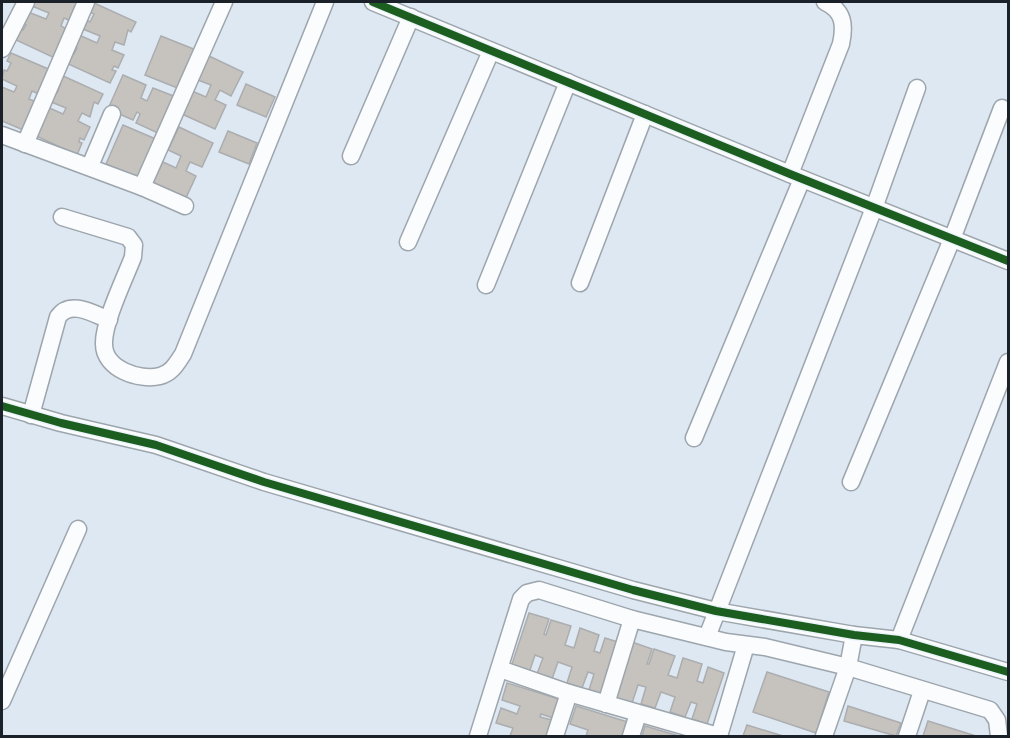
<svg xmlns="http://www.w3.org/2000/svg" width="1010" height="738" font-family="Literata,serif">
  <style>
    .building { fill: #c6c3be; stroke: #abadaf; stroke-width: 1.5 }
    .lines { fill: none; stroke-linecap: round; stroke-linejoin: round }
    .minor-casing { stroke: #9da5ad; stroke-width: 19 }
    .minor { stroke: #fafcfd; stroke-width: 16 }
    .cycleway-casing { stroke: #ecf3fb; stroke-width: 11 }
    .cycleway { stroke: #1b5e20; stroke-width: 8 }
  </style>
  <rect width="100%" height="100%" fill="#dee8f3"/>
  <!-- building -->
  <g class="building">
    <path d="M34,2H84L73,22L64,18L61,26L72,32L59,60L14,39L20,29L23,30L26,25L22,24L28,12L46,19L49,13L32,6Z"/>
    <path d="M94,3L136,22L131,32L128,30L124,45L115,42L112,50L124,55L118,68L114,66L112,70L116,71L110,83L66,63L71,52L74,54L77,48L73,47L79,35L97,43L100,36L83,29L87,20L90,22L94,14L90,12Z"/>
    <path d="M161,36L196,50L180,89L145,75Z"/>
    <path d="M11,53L53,71L41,95L32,91L29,99L41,104L28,132L2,121V87L14,92L17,86L2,79L4,70L7,71L11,63L7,61Z"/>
    <path d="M209,56L243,72L231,96L220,90L215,100L226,105L215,129L182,114L192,91L206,97L211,85L198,80Z"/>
    <path d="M61,75L103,94L98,104L94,102L90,117L82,113L78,121L90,127L84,140L80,138L79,142L82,143L77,155L32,134L45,106L63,114L66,108L49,101L53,92L57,93L60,85L57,84Z"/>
    <path d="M123,75L146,85L141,98L147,101L153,88L176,97L160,134L136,123L140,114L137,112L133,120L108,109Z"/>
    <path d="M246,84L275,97L266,117L237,105Z"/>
    <path d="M123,125L158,140L142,179L106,164Z"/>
    <path d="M179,127L213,143L202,167L190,162L186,171L196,176L185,200L152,184L163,162L176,168L181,156L168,150Z"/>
    <path d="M228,131L257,143L249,164L219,152Z"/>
    <path d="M529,613L549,619L544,634L546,635L551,620L571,626L565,645L574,648L580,628L599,635L594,651L600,653L605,638L621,643L604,694L589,690L594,674L588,672L582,688L567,683L572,667L558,662L552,679L537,674L543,658L535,655L529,673L511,667Z"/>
    <path d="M632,642L652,649L647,664H649L654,649L675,656L668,675L677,678L683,658L702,664L697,681L703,683L708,667L724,673L707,724L692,719L697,704L691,702L685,717L670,712L675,697L661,692L655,708L641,704L646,687L638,685L632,703L614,697Z"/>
    <path d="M767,672L829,692L816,733L753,712Z"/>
    <path d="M507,683L562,700L556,719L541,714L540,717L556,721L551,736H510L513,728L496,723L501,708L517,714L520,706L502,700Z"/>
    <path d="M576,706L631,723L626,736H586L588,730L570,724Z"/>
    <path d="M848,706L901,723L896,736L844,721Z"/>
    <path d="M928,721L976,736H923Z"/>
    <path d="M747,725L783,736H743Z"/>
    <path d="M645,726L679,736H642Z"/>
  </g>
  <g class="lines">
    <defs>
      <g id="minor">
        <path d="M373,2L790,174L1008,261"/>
        <path d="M2,49L26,2"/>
        <path d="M2,135L142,187L224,2"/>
        <path d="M25,144L86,2"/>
        <path d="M351,156L411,17"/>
        <path d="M90,166L112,114"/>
        <path d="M790,174L841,44C845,25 844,11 825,2"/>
        <path d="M142,187L185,206"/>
        <path d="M62,217L128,237L134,245L133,257C125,278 103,323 104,344C104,369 139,381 160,376C172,373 177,363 183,354L325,2"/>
        <path d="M408,242L491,51"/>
        <path d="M580,283L645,114"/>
        <path d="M486,285L568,82"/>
        <path d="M2,406L61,423L156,445L264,482L633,590L716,611L854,635L899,640L1008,672"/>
        <path d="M31,415L58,317C70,299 94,314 109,320"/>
        <path d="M694,438L802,179"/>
        <path d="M851,482L952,239L1002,108"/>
        <path d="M707,637L874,208L917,88"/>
        <path d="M899,640L1008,362"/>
        <path d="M500,669L569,693L718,736"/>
        <path d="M2,701L78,529"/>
        <path d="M606,704L632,619"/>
        <path d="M478,736L521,599L527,593L539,590L632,619L726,642L765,647L848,667L990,710L997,720L999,736"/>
        <path d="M555,736L569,693"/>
        <path d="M631,736L638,714"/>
        <path d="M719,736L746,645"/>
        <path d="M824,736L848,667L854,635"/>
        <path d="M907,736L922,691"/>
      </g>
    </defs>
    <!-- minor casing -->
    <use href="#minor" class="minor-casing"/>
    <!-- minor -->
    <use href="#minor" class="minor"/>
    <defs>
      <g id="cycleway">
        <path d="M373,2L790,174L1008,261"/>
        <path d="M2,406L61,423L156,445L264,482L633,590L716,611L854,635L899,640L1008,672"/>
      </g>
    </defs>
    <!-- cycleway casing -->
    <use href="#cycleway" class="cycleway-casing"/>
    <!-- cycleway -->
    <use href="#cycleway" class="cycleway"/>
  </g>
  <!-- border -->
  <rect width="1010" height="738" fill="none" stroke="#1b2128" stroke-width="6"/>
</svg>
